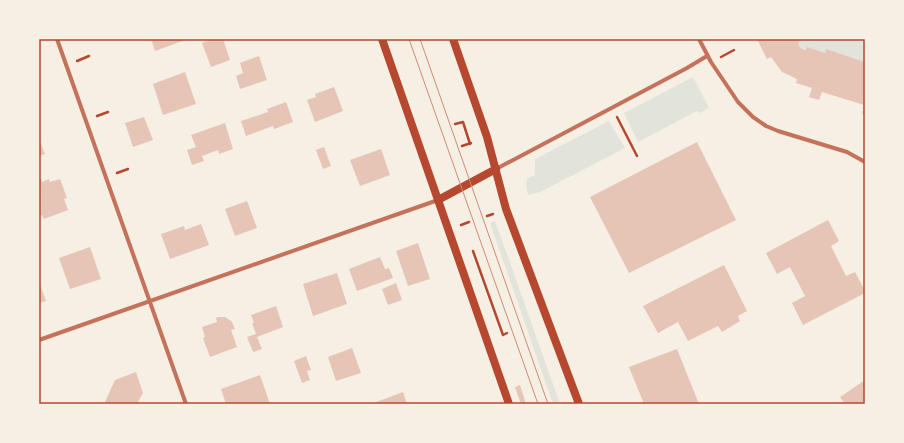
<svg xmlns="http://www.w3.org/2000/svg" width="904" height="443" font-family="'Roboto Condensed',sans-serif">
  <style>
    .green { fill: #e2e4dc }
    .building { fill: #e6c5b7 }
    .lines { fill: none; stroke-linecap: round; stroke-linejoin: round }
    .path { stroke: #b5482f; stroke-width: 2.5 }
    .minor { stroke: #c5725c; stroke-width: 4 }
    .secondary { stroke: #b5482f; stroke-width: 8 }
    .tram { stroke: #cf8b77; stroke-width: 1 }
    .neatline { fill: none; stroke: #b5482f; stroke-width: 1.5 }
  </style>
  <rect width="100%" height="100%" fill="#f6efe4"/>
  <!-- green -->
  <g class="green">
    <path d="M799,39H865V62L826,50L825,53L800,48L798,43L800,42Z"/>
    <path d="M693,77L709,108L699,113L697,111L638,142L624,113Z"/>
    <path d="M609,121L625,148L540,192L528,195L526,186L527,179L535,175V159Z"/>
    <path d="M495,221L503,243L560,404H553L490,223Z"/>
  </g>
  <!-- building -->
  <g class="building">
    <path d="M151,39H188L155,51Z"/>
    <path d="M213,39H223L230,60L211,67L202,43Z"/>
    <path d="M757,39H799L800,42L798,43L800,48L806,50L807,47L825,53L826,49L865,62V115L862,114L864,105L822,92L819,100L809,97L812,88L796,83L797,79L782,72L771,57L767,59Z"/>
    <path d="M259,56L267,80L240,89L236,76L243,73L240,63Z"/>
    <path d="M185,72L196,104L163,115L153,84Z"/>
    <path d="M334,87L343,111L315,122L307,100L316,97L315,94Z"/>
    <path d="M286,102L293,122L274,129L273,126L246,136L241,121L268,112L267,109Z"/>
    <path d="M144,117L153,140L133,147L125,123Z"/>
    <path d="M225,123L233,149L219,154L218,150L202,156L204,161L192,165L187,150L196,147L191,135Z"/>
    <path d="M39,139L45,154L39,156Z"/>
    <path d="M697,142L736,220L629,273L590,197Z"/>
    <path d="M324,147L331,166L323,169L316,150Z"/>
    <path d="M381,149L390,175L360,186L350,160Z"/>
    <path d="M41,179L42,182L49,179L50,182L60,179L67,198L64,199L68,210L44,219L42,215L39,216V180Z"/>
    <path d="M247,201L257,228L235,236L225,209Z"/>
    <path d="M828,220L839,241L831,246L846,276L855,272L865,291V293L803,325L792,303L805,296L790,267L777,274L766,253Z"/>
    <path d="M201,224L209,245L170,259L161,234L184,226L185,230Z"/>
    <path d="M418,243L430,279L408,286L396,251Z"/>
    <path d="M90,247L101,279L70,289L59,258Z"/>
    <path d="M380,257L385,269L389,268L393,278L357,291L349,269Z"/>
    <path d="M724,265L747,311L738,316L740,321L722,332L718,326L688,341L678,322L658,333L643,306Z"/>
    <path d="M337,273L347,304L313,316L303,284Z"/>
    <path d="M39,282L46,301L39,303Z"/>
    <path d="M396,283L402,300L388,305L382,289Z"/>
    <path d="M276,306L283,327L257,337L262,349L253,352L247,337L256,334L252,323H254L251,315Z"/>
    <path d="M218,317H225L231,321L233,324L235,329L231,330L237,347L210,357L203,338L205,337L202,327L217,322L216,318Z"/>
    <path d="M352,348L361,373L336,381L328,357Z"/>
    <path d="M677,349L699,404H644L629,367Z"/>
    <path d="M306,356L311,370L307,371L310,380L302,383L294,361Z"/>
    <path d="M136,372L143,393L138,402V404H104L115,380Z"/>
    <path d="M260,375L270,404H226L221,389Z"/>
    <path d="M865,380V404H845L840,397Z"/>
    <path d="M520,385L526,404H521L515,387Z"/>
    <path d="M403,392L407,404H371Z"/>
  </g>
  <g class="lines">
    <!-- path -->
    <g class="path">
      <path d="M721,57L734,50"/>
      <path d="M77,61L89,56"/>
      <path d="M97,116L108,112"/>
      <path d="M617,117L637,156"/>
      <path d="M455,124L463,122L470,144"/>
      <path d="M462,146L471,143"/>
      <path d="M117,173L128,169"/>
      <path d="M487,216L493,214"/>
      <path d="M461,225L469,222"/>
      <path d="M473,251L503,335L507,333"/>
    </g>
    <!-- minor -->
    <g class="minor">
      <path d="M57,39L186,404"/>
      <path d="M699,39L711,62L738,102L753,117L766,126L778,131L847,152L865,162"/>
      <path d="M496,169L687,68L707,56"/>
      <path d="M39,340L438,200"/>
    </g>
    <!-- secondary -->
    <g class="secondary">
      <path d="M382,39C425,160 466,283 509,404"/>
      <path d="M453,39L487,137L506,209L579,404"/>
      <path d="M438,200L496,169"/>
    </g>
    <!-- tram -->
    <g class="tram">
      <path d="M409,39L538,404"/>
      <path d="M420,39L548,404"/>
    </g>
  </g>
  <!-- border -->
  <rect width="904" height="443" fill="none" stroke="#f6efe4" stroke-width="80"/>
  <rect x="40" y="40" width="824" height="363" class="neatline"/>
</svg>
